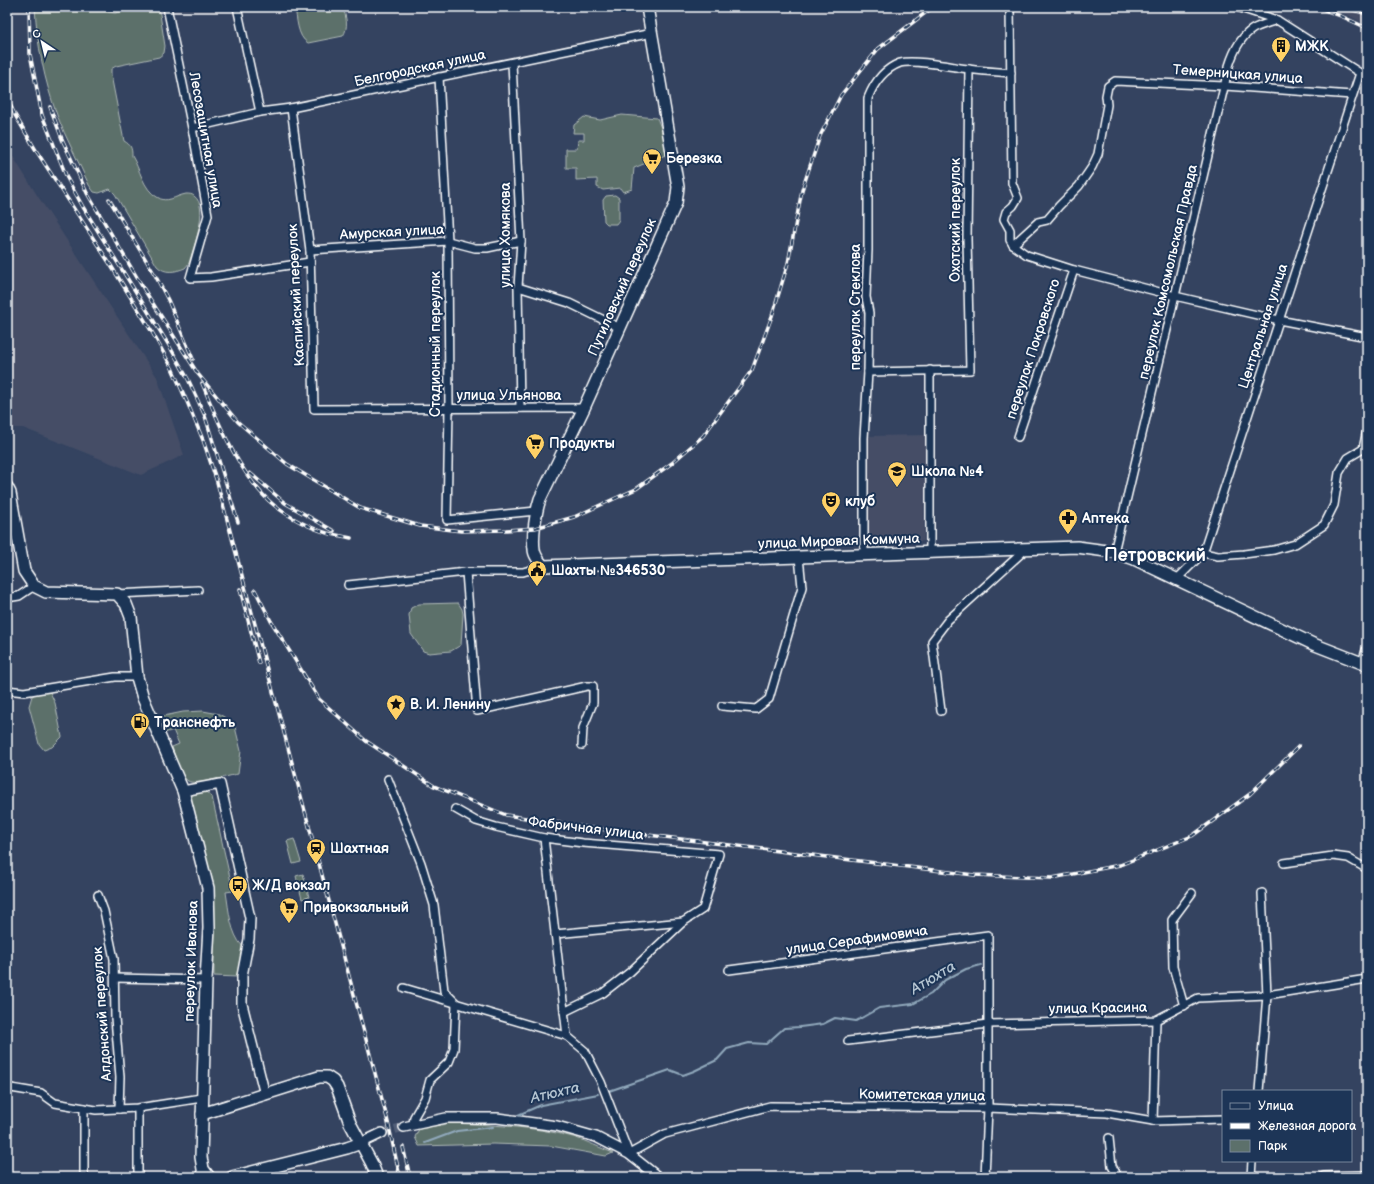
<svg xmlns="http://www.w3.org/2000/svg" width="1374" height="1184" font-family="'Balsamiq Sans',sans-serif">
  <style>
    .built { fill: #444d66 }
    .green { fill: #5c706b; stroke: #aeb8b5 }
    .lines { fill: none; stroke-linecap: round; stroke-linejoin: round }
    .stream { stroke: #91a9bc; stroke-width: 2 }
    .tertiary-tunnel { stroke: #525f78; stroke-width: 9; stroke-dasharray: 9 4.5; stroke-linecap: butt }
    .minor-casing { stroke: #fff; stroke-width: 10 }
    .tertiary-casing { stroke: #fff; stroke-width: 12 }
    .secondary-casing { stroke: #fff; stroke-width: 14 }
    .minor { stroke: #1d3557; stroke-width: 7 }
    .tertiary { stroke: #1d3557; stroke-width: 9 }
    .secondary { stroke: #1d3557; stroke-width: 11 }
    .rail-casing { stroke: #fff; stroke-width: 3.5 }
    .rail { stroke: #1d3557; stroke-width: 2; stroke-dasharray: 6; stroke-linecap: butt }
    .labels { text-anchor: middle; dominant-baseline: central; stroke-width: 4; stroke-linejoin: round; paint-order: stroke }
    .poi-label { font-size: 14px; font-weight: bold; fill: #fff; stroke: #1d3557; text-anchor: start }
    .street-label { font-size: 14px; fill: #fff; stroke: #1d3557 }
    .water-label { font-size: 15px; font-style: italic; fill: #b5c5d2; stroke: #1d3557 }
    .district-label { font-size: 18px; font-weight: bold; fill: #fff; stroke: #1d3557 }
  </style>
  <rect width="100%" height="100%" fill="#344360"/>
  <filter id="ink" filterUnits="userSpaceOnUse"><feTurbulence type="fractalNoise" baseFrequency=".025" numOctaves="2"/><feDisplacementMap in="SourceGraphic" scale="8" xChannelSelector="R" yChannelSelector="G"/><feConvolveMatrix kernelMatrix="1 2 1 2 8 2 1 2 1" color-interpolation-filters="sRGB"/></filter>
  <g filter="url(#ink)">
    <!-- built -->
    <g class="built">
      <path d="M1332,7H1367V25Z"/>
      <path d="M7,147L37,195L157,377L184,455L141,475L23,428H7Z"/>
      <path d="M926,435L924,541L867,542L869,436Z"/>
    </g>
    <!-- green -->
    <g class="green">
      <path d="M35,7H105L108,12L115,13L140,7H158L159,8L165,46L164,53L159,57L116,66L111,69V75L124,141C131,145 132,148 132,156C140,169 143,189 157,197C167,204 175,196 186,194C189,194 192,194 194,196C210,207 193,248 189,263L185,268C175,272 165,274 157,266L115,194L110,189L99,193L94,192L89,185C79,162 66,139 57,115C44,80 37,44 35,7Z"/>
      <path d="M295,7H343C346,18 349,26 343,36L308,43C297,37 297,18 295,7Z"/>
      <path d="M622,115L657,118L661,128L668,154L634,168L632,189L623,192L620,188L603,190L597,187V179L576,180V168H566V149H577L578,140H584V133H573L574,125L584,117L600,120Z"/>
      <path d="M615,195L619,198V220L616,224H607L604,221L603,200L606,196Z"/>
      <path d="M458,603L462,609L463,614L461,645L451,651L429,653L423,651L411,634L409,615L411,608L419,604Z"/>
      <path d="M39,692H50L55,703L62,737L52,747L44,750L39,744L29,706L32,696Z"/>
      <path d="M203,711L219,714L234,723L241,751L238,774C227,776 196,786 188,781C180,777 175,755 172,747L179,744L173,730L165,733C159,728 158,725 159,717L183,712Z"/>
      <path d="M205,791L212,797L233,891L226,892C229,910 230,933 243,947L237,977L214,976L213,890L190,800C193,793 197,792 205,791Z"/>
      <path d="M294,839L301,862L293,864L287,841Z"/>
      <path d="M303,874L309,897L302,899L296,876Z"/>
      <path d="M451,1123C491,1125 534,1126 573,1137C587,1141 600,1148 613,1153L606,1156L551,1146L493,1144L419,1146L415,1137L419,1129Z"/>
    </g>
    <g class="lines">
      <!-- stream -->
      <g class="stream">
        <path d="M609,1091L670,1070L683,1075L694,1071L717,1060L727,1049L749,1043L766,1044L784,1028L800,1027L823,1024L835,1018L856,1021L879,1008L913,1004L931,994L945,980L966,969L981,965"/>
        <path d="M518,1115L541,1105L598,1094"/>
        <path d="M425,1143L457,1131L493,1127"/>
      </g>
      <!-- tertiary-tunnel -->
      <path class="tertiary-tunnel" d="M382,1133L404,1127"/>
      <defs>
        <g id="minor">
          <path d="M167,7L192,128L208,215L190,278L211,277L310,262"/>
          <path d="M237,7L260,112"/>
          <path d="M1010,7L1012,183L1018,198L1013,206L1006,212L1004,219L1010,230V240L1013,245L1027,255L1074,270L1175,296L1279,320L1367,337"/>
          <path d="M1237,7L1277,20L1360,73L1367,76"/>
          <path d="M512,63L521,241L518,287L520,408"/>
          <path d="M439,77L448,241L449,408L447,520L536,511"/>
          <path d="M291,108L310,250L314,409L584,408"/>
          <path d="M192,128L260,112L291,108L652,33"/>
          <path d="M1013,245L1038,222L1047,220L1059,206L1079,186L1092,167L1098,154L1107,105L1106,96L1108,86L1115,81L1225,86L1352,95"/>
          <path d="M310,250L448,241L475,248H487L521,241"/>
          <path d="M518,287L569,303L620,328"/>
          <path d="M930,370V553"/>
          <path d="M868,372L970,370L967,239L969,69"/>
          <path d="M1018,437L1074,270"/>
          <path d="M1114,552L1175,296L1229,66C1233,53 1240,37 1253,29C1260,25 1269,23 1277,20"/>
          <path d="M1203,553L1218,556L1244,554L1274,550L1295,544L1324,525L1334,505L1339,473L1348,458L1363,449L1367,430"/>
          <path d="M864,555V438L868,372L869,313L866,297L868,250V98C874,83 884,69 900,63C914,59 953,67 968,69C982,71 997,72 1011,73"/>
          <path d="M466,572L477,711L587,686H593V703L583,728L582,745"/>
          <path d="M1177,579L1203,553L1360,73"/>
          <path d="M348,585L466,572H523L543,566"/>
          <path d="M117,594L198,590"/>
          <path d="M7,598L19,596L34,586"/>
          <path d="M1362,663L1367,647"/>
          <path d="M7,690L24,692L115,677H137"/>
          <path d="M722,706L756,709L769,699L802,587L799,557"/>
          <path d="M941,711L932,641L948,620L1025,550"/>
          <path d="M388,779L421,863L434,905L444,991L456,1003L454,1049L449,1062L430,1080L425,1098L414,1117L413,1124"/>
          <path d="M455,809L476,821L496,827L544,838L583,843L719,854L703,909L683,922L630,972L603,993L564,1012"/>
          <path d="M544,838L567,1036"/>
          <path d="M1284,863L1333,856L1348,858L1367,869"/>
          <path d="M98,895L104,911L114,959L115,1018L120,1077L119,1109"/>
          <path d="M555,934L683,922"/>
          <path d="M729,970L988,935V1108L985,1177"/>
          <path d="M115,978L206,980"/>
          <path d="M404,988L567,1036L585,1051L601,1082L629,1154L665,1134L770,1106L988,1108L1107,1113L1153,1121L1223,1119"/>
          <path d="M1184,1006L1173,967L1172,920L1192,893"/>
          <path d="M848,1041L988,1024L1156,1020L1198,998L1267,995L1367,979"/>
          <path d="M7,1091L11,1088L41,1093L55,1103L96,1110L138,1108L202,1098"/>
          <path d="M1259,1091L1267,995L1262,893"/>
          <path d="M84,1108V1177"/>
          <path d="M1153,1121L1156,1020"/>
          <path d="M1109,1138L1112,1166L1118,1177"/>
          <path d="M138,1177V1108"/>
          <path d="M1251,1177L1252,1161"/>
        </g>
        <g id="tertiary">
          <path d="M183,791L220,784L250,918L249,939L242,976V1004L265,1095"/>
          <path d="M404,1127L446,1118H497L557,1126L596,1137L629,1154L658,1177"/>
          <path d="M361,1143L382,1133"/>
          <path d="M1324,1177L1367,1176"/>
        </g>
        <g id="secondary">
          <path d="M647,7L678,187L676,203L584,408L540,499C536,511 532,536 534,549C534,555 539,561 543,566L1077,547L1114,552L1134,559L1313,644L1367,665"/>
          <path d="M7,487L10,493L24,571L34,586L46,592L117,594L126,604L131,617L137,677L143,698L183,791L208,888L209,928L206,980L201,1157L203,1169L209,1177"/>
          <path d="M202,1114L319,1077H327L333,1081L337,1087L350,1123L372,1164L377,1177"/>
          <path d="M232,1177L347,1148L361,1143"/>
        </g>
      </defs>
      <!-- minor casing -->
      <use href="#minor" class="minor-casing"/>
      <!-- tertiary casing -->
      <use href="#tertiary" class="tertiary-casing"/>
      <!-- secondary casing -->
      <use href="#secondary" class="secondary-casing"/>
      <!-- minor -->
      <use href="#minor" class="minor"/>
      <!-- tertiary -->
      <use href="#tertiary" class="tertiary"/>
      <!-- secondary -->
      <use href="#secondary" class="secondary"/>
      <defs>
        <g id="rail">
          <path d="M29,7L30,54L42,115L67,178L83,207L170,347L188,379L205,416L238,522"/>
          <path d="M1317,7L1341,16L1367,28"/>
          <path d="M1343,7L1367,14"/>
          <path d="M7,98L15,115L37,152L110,264L152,332L172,368L188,404L203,440L217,482L387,1118L400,1177"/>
          <path d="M50,107L62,139L87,193L145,291L198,374L238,422L287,464L360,508L420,526L461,531L506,530L535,528L574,517L636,489L672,463L703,436L752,370L772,316L788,263L802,190L820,136L841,95L878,49L933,7"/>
          <path d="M109,199L155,275L168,300L193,359"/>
          <path d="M202,383C218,422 241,479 275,506C289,517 310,528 327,533C335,535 343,536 351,538"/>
          <path d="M250,473L285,503L334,531"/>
          <path d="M240,589L259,663"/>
          <path d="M255,590L271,621L319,699L366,741L434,786L506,815L591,828L974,875L1052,878L1120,865L1192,836L1250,794L1299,746"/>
          <path d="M403,1147L410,1177"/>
        </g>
      </defs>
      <!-- rail casing -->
      <use href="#rail" class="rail-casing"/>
      <!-- rail -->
      <use href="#rail" class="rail"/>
    </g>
  </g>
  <!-- icons -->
  <defs>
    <symbol id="building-pin" viewBox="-11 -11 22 30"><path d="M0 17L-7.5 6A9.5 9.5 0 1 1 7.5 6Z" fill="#ffd166" stroke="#1d3557"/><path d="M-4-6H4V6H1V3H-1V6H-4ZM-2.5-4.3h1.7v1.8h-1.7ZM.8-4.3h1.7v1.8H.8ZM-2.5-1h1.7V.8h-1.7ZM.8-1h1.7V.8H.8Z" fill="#111"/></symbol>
    <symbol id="supermarket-pin" viewBox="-11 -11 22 30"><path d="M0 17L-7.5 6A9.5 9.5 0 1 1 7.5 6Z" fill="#ffd166" stroke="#1d3557"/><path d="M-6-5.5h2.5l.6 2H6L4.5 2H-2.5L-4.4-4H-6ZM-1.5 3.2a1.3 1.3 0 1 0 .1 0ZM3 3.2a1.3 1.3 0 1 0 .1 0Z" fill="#111"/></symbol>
    <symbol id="school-pin" viewBox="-11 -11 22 30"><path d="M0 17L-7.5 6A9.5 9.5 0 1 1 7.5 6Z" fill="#ffd166" stroke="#1d3557"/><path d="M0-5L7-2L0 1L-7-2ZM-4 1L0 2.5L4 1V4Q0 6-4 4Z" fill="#111"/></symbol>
    <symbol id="theatre-pin" viewBox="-11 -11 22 30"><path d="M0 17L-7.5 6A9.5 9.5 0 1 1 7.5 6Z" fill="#ffd166" stroke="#1d3557"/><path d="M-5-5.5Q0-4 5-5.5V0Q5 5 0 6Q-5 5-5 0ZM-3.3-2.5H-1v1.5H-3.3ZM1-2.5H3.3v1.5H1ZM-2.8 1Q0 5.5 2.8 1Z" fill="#111"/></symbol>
    <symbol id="pharmacy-pin" viewBox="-11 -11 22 30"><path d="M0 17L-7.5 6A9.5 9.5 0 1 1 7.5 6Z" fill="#ffd166" stroke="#1d3557"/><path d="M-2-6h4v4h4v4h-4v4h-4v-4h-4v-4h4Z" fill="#111"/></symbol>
    <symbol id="civic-pin" viewBox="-11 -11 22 30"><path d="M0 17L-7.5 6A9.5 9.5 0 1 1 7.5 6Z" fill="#ffd166" stroke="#1d3557"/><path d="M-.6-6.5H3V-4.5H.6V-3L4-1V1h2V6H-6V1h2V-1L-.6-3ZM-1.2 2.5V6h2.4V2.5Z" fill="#111"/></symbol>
    <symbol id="sight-pin" viewBox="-11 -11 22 30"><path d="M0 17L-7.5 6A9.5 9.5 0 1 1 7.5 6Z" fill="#ffd166" stroke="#1d3557"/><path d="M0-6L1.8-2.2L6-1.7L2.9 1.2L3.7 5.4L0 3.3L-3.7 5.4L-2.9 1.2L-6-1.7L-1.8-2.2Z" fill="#111"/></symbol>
    <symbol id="fuel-pin" viewBox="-11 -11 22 30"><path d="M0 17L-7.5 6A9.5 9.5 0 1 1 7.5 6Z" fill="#ffd166" stroke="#1d3557"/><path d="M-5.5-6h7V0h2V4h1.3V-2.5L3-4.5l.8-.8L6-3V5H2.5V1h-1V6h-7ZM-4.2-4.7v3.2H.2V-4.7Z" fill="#111"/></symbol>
    <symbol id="station-pin" viewBox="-11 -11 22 30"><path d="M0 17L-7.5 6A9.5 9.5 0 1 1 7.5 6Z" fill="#ffd166" stroke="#1d3557"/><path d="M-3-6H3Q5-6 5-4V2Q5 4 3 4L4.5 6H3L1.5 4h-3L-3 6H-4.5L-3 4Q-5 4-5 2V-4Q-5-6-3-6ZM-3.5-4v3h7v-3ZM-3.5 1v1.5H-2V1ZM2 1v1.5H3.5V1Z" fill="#111"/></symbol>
    <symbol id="bus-pin" viewBox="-11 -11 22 30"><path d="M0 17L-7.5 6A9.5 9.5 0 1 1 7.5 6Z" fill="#ffd166" stroke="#1d3557"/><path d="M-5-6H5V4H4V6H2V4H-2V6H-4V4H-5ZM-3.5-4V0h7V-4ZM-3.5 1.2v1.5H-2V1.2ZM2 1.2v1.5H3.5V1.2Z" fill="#111"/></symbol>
  </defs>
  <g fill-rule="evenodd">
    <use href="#building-pin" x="1270" y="35" width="22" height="30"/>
    <use href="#supermarket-pin" x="641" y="147" width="22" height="30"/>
    <use href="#supermarket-pin" x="524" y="432" width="22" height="30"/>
    <use href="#school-pin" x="886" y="460" width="22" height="30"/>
    <use href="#theatre-pin" x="820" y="490" width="22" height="30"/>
    <use href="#pharmacy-pin" x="1057" y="507" width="22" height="30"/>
    <use href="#civic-pin" x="526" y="559" width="22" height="30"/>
    <use href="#sight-pin" x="385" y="693" width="22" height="30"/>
    <use href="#fuel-pin" x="129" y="711" width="22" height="30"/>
    <use href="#station-pin" x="305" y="837" width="22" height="30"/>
    <use href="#bus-pin" x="227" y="874" width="22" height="30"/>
    <use href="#supermarket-pin" x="278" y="896" width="22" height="30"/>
  </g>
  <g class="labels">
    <!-- poi labels -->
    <g class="poi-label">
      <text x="1295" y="46">МЖК</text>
      <text x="666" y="158">Березка</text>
      <text x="549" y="443">Продукты</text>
      <text x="911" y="471">Школа №4</text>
      <text x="845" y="501">клуб</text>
      <text x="1082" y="518">Аптека</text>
      <text x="551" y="570">Шахты №346530</text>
      <text x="410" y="704">В. И. Ленину</text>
      <text x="154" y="722">Транснефть</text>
      <text x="330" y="848">Шахтная</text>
      <text x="252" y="885">Ж/Д вокзал</text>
      <text x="303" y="907">Привокзальный</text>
    </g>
    <!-- street labels -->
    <g class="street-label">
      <text transform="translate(420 68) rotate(-12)">Белгородская улица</text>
      <text transform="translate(1238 74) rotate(4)">Темерницкая улица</text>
      <text transform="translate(206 140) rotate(80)">Лесозащитная улица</text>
      <text transform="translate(955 220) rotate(-90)">Охотский переулок</text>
      <text transform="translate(392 232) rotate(-3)">Амурская улица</text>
      <text transform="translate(505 235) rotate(-90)">улица Хомякова</text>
      <text transform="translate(1168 272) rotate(-77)">переулок Комсомольская Правда</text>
      <text transform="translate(622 287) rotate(-66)">Путиловский переулок</text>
      <text transform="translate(296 295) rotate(-93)">Каспийский переулок</text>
      <text transform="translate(855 307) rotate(-90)">переулок Стеклова</text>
      <text transform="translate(1263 326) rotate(-72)">Центральная улица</text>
      <text transform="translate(435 344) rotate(-90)">Стадионный переулок</text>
      <text transform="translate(1033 349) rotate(-72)">переулок Покровского</text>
      <text x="509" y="395">улица Ульянова</text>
      <text transform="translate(839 541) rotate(-2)">улица Мировая Коммуна</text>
      <text transform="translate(586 828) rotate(7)">Фабричная улица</text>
      <text transform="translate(857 940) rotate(-8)">улица Серафимовича</text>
      <text transform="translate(191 961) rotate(-88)">переулок Иванова</text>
      <text transform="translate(1098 1008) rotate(-1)">улица Красина</text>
      <text transform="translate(102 1014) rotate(-94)">Алдонский переулок</text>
      <text transform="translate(922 1095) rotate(1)">Комитетская улица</text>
    </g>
    <!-- water labels -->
    <g class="water-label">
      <text transform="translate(933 978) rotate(-31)">Атюхта</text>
      <text transform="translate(555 1093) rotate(-13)">Атюхта</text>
    </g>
    <!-- district labels -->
    <g class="district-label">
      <text x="1155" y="555">Петровский</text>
    </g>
  </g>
  <!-- margin -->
  <rect width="1374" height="1184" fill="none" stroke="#1d3557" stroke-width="24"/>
  <rect x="12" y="12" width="1350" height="1160" fill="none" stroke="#fff" stroke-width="1.5" filter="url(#ink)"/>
  <!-- legend -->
  <rect x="1222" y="1090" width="130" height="72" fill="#1d3557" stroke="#77869a"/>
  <rect x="1230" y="1103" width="20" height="6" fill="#1d3557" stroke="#77869a"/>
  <text x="1258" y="1110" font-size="12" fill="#ffffff">Улица</text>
  <rect x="1230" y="1123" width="20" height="6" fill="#ffffff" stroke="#77869a"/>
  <text x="1258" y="1130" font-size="12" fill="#ffffff">Железная дорога</text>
  <rect x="1230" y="1140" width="20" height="12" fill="#5c706b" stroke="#77869a"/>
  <text x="1258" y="1150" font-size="12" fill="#ffffff">Парк</text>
  <!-- north arrow -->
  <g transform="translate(42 42) rotate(325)" stroke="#1d3557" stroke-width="3" paint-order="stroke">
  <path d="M0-3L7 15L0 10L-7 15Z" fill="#ffffff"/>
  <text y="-6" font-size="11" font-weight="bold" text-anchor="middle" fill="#ffffff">С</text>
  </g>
</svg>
